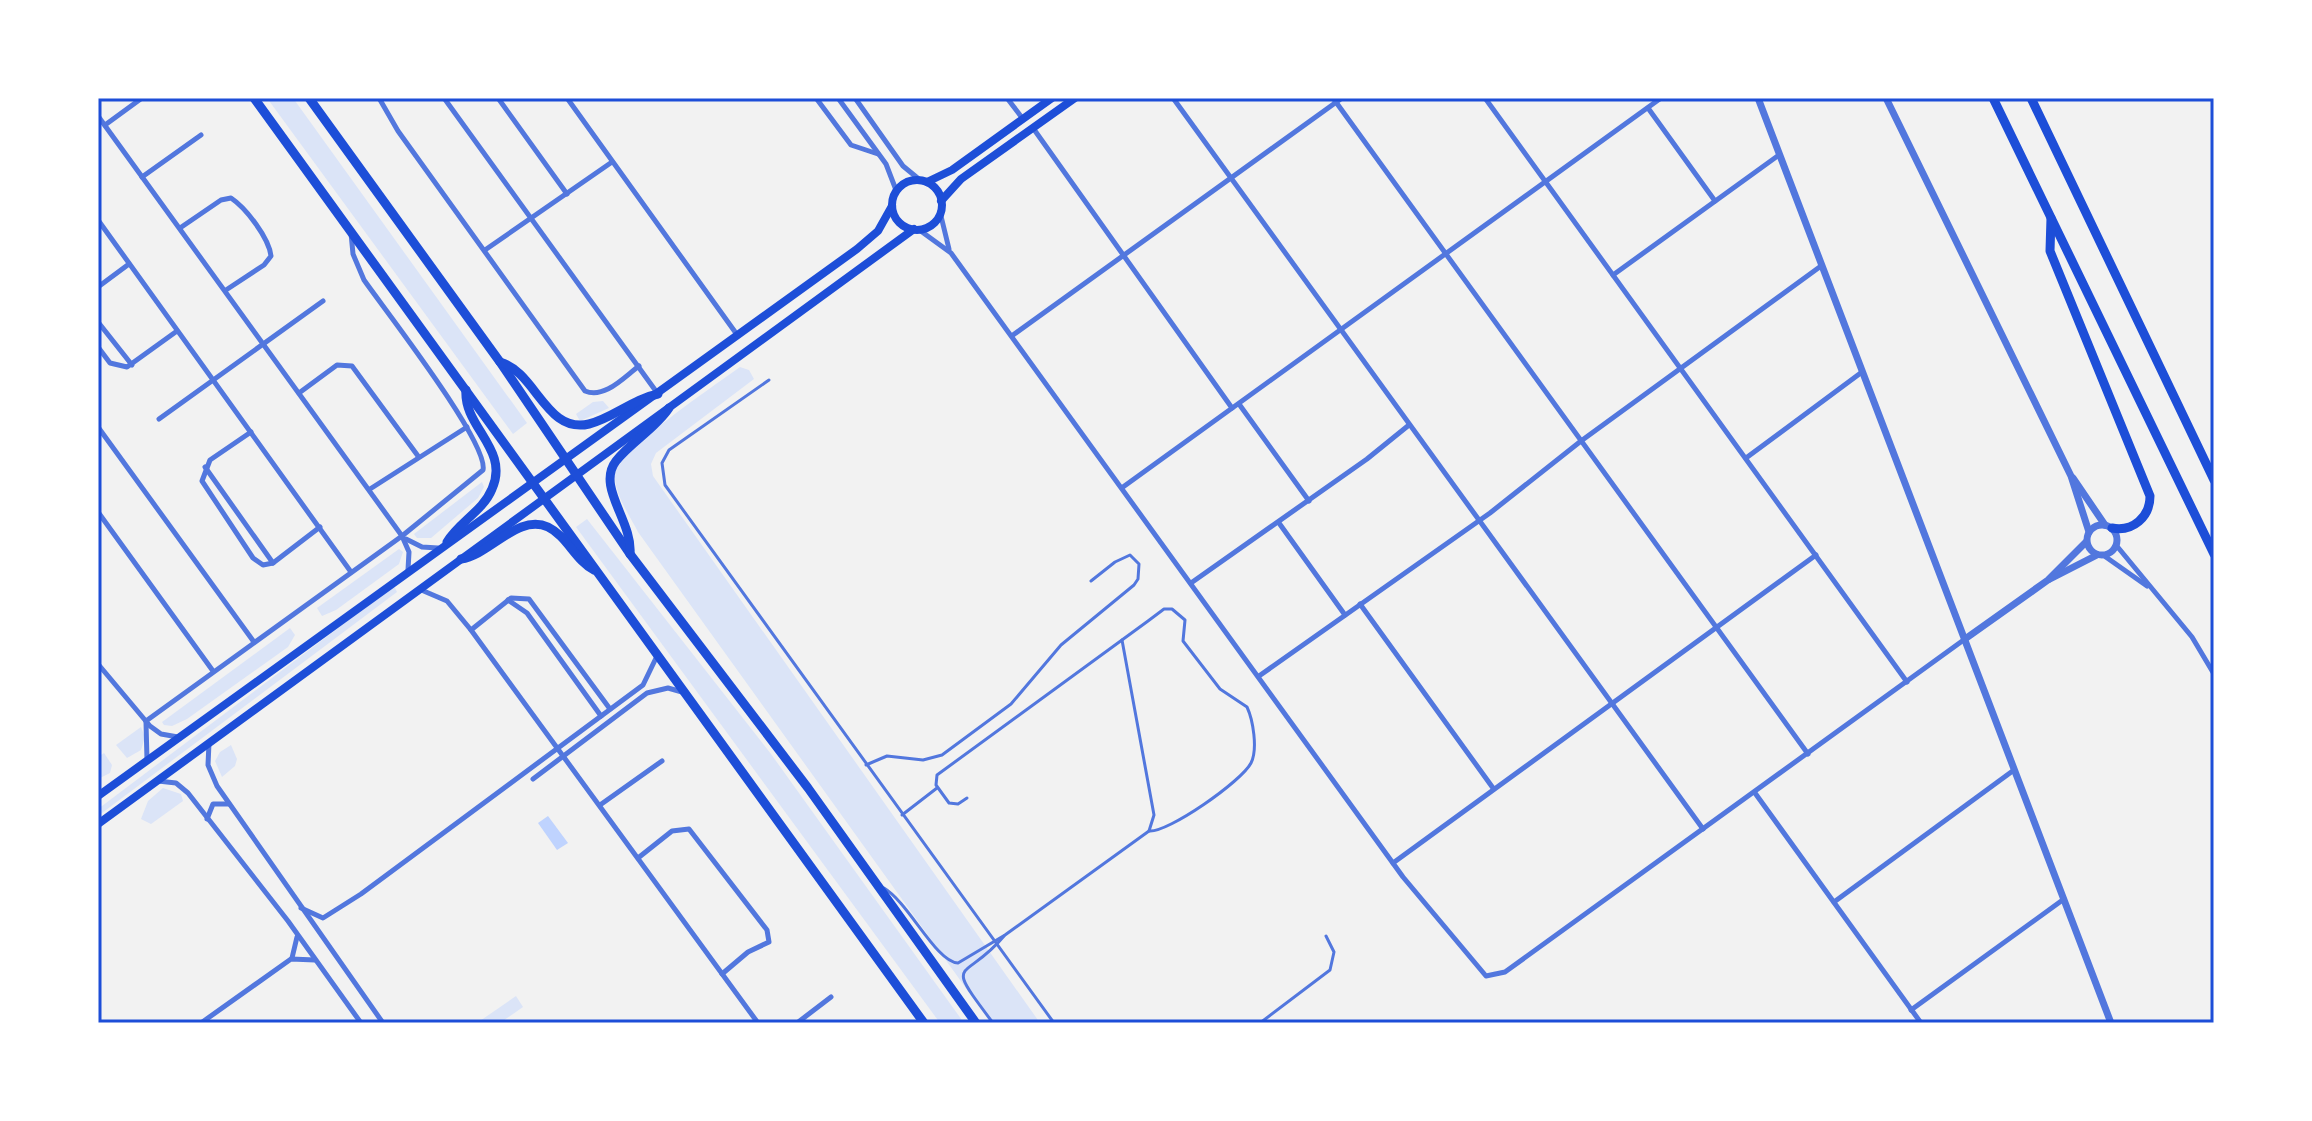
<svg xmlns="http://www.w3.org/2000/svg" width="2312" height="1121" font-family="'Libre Baskerville',serif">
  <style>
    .green { fill: #dbe4f7 }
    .water { fill: #bfd3fe }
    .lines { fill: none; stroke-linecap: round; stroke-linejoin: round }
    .service { stroke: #5277de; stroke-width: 3 }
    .minor { stroke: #5277de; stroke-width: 5 }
    .tertiary { stroke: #5277de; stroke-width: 7 }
    .secondary { stroke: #1d4ed8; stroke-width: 8 }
    .primary { stroke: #1d4ed8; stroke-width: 9 }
    .trunk { stroke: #1d4ed8; stroke-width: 9 }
    .neatline { fill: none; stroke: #1d4ed8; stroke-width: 3 }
  </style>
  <rect width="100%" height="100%" fill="#f2f2f2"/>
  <!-- green -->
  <g class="green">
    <path d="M267,98H293L527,423L513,434Z"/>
    <path d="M740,367L749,370L754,379L656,453L651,464L653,476L1040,1023H991L638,532C630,516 614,493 615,475C616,451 717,384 740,367Z"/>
    <path d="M603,401L609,408L580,421L576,414L593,402Z"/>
    <path d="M482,482L484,487L478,498L431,538H417L414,534Z"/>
    <path d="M587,519L771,754L964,1023H940L576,527Z"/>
    <path d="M399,549L403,552L399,564L336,610L322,616L317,608Z"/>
    <path d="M394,586L397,592L98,816V809Z"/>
    <path d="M290,628L295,635L288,647L187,719L172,726L164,725L162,722Z"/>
    <path d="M141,727L145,737L141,750L127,758L116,745Z"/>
    <path d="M231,745L237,759L235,766L222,777L215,761L220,752Z"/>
    <path d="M104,753L112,765L110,773L98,779V757Z"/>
    <path d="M163,788L181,794L183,801L151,824L141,819L148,801Z"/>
    <path d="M516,996L523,1007L500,1023H477Z"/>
  </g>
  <!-- water -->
  <path class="water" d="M548,816L568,843L557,850L538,823Z"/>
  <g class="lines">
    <!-- service -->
    <g class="service">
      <path d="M769,380L669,450L662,463L665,485L1054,1023"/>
      <path d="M866,765L887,756L923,760L942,755L1011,704L1061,645L1134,585L1138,579L1139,564L1130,555L1115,562L1091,581"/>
      <path d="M967,798L958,804L949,803L936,785L937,775L1148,621L1164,609H1172L1185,620L1183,641L1220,689L1247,707C1253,720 1258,749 1251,763C1242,781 1168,833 1149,831"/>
      <path d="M902,815L937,788"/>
      <path d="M884,888C909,903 936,962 958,963L1005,935L1149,831L1154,815L1122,640"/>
      <path d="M993,1023C942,955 964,984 1004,936"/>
      <path d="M1260,1023L1330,970L1334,952L1326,936"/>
    </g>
    <!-- minor -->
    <g class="minor">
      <path d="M379,98L398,131L585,391C605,399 624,377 639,366"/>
      <path d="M444,98L658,394"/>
      <path d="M498,98L567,194"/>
      <path d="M567,98L738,336"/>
      <path d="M816,98L851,145L878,154"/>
      <path d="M838,98L886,164L896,190"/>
      <path d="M855,98L903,166L920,180"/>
      <path d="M1007,98L1023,119"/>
      <path d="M1173,98L1703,829"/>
      <path d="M1333,98L1808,754"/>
      <path d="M1485,98L1907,682"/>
      <path d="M1648,108L1715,201"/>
      <path d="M98,116L402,536L409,552L408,570"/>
      <path d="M105,125L142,98"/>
      <path d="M1033,128L1232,408"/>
      <path d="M142,177L201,135"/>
      <path d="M940,212L949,249"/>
      <path d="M98,220L351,572"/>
      <path d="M180,228L221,200L231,198C246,208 269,238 271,256L264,265L226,290"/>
      <path d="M918,229L951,253L1403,877L1486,976L1505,972L1965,639"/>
      <path d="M485,250L612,162"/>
      <path d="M1613,275L1779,155"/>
      <path d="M98,287L129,264"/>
      <path d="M98,322L132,365"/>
      <path d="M1013,335L1342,98"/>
      <path d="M98,347L110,363L127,367L177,331"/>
      <path d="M299,393L337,365L352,366L418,456"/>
      <path d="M1239,404L1309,501"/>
      <path d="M159,419L323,301"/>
      <path d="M98,427L254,642"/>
      <path d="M251,432L210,460L202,481L253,558L263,565L273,563L320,527"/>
      <path d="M1746,458L1862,372"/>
      <path d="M205,467L273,563"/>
      <path d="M1123,487L1661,98"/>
      <path d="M370,489L467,427"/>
      <path d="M98,512L213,671"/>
      <path d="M1279,523L1345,615"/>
      <path d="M406,539L422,547L438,548"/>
      <path d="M2116,545L2192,637L2214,674"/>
      <path d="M2103,555L2147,586"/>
      <path d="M1191,583L1367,459L1409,425"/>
      <path d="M419,589L447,601L471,630L758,1023"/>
      <path d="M508,600L527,613L601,716"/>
      <path d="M1360,604L1493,788"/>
      <path d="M471,630L511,598L529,599L610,709"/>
      <path d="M98,664L150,726L161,734L178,737"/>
      <path d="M1259,676L1490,513L1581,441L1821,266"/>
      <path d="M146,721L402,536L483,470C489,443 385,310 364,280L353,254L351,233"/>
      <path d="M146,722L147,760"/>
      <path d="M209,743L208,765L217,786L383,1023"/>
      <path d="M533,779L647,693L668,688L682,692"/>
      <path d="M158,781L176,783L188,793L288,921L361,1023"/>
      <path d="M1755,793L1921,1023"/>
      <path d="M600,805L662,761"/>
      <path d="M207,819L213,804H229"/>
      <path d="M638,858L672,831L689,829L767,930L769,942L748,952L722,974"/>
      <path d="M1393,863L1816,555"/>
      <path d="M1834,902L2014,770"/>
      <path d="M301,908L323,918L361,894L643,685L657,656"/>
      <path d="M292,958L297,937"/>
      <path d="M1911,1010L2064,899"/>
      <path d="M201,1023L291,959L315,960"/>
      <path d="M797,1023L831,997"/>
    </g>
    <!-- tertiary -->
    <g class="tertiary">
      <path d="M1758,98L2111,1023"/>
      <path d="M1886,98L2071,476L2089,532"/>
      <path d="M2073,478L2105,525"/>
      <circle cx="2102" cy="540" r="15"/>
      <path d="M2050,579L2097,555"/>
      <path d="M1965,639L2048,580L2086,542"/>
    </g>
    <!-- secondary -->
    <g class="secondary">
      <circle cx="917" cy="205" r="25"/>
      <path d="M927,182L952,170L1052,98"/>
      <path d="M941,201L961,179L1075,98"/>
      <path d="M98,796L857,249L878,231L892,206"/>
      <path d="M98,824L914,229"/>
    </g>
    <!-- primary -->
    <g class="primary">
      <path d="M254,98L924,1023"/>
      <path d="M309,98L500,362L630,554L808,788L976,1023"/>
      <path d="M500,362C536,372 546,434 589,424C613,418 633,399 658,394"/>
      <path d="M447,542C459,522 483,511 492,489C510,449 463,427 466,390"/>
      <path d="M630,554C633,521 596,487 616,461C632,441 655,429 669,408"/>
      <path d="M461,559C490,555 518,513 548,527C567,536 575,560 594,570"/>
    </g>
    <!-- trunk -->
    <g class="trunk">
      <path d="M1993,98L2214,554"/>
      <path d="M2031,98L2214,480"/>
      <path d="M2051,218L2050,251L2150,496C2150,517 2133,532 2112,528"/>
    </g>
  </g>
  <!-- border -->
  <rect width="2312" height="1121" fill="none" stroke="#ffffff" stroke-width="200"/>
  <rect x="100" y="100" width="2112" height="921" class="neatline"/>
</svg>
